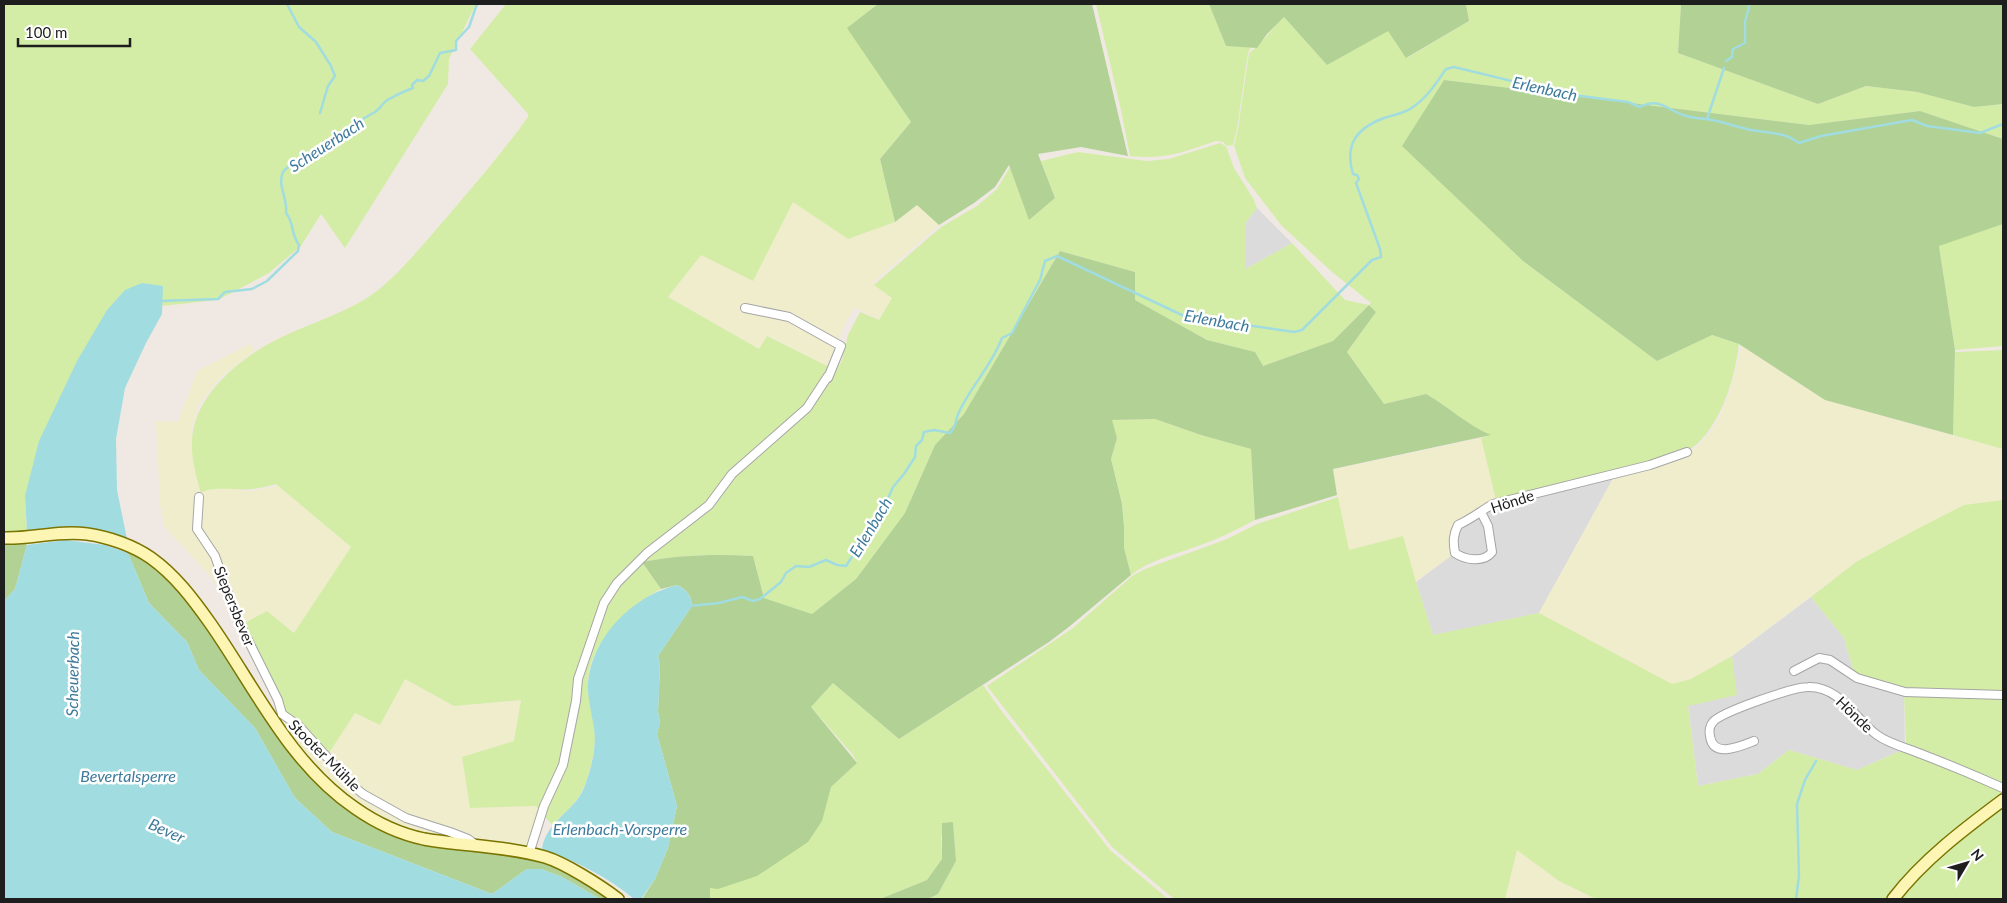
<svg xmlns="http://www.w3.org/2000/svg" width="2007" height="903" font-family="Lato,sans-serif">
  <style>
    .residential { fill: #dcdbdb }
    .farmland { fill: #f0edcd }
    .grass { fill: #d4eda6 }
    .forest { fill: #b1d195 }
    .water { fill: #a1dce0 }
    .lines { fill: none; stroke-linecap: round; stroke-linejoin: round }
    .stream { stroke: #a1dce0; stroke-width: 2.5 }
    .street-casing { stroke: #a5a5a5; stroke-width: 10 }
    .secondary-casing { stroke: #7a7400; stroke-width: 14 }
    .street { stroke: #fff; stroke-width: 8 }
    .secondary { stroke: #fdf5b4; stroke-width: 11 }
    .labels { text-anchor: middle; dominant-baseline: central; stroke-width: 5; stroke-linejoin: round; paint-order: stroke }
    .street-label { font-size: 15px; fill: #1e1e1e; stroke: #fff }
    .water-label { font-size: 16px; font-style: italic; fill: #3d7a9b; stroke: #fff }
  </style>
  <rect width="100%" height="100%" fill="#f0e9e3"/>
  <!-- residential -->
  <g class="residential">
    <path d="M1257,208L1292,243L1246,269V222Z"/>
    <path d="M1615,475L1539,613L1433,636L1416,582L1455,553L1458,525L1497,505Z"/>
    <path d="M1811,597L1844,638L1856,680L1904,693L1905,749L1857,770L1789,750L1758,774L1698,786L1688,705L1736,695L1732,656Z"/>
  </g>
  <!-- farmland -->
  <g class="farmland">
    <path d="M793,201L848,239L895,222L917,204L939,225L873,282L892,298L879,320L854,307L841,332L831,368L768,336L759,349L668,297L701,255L753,281Z"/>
    <path d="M250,344L255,350L219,379L198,406L192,428L191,445L230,444L242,491H253L278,486L351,547L294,633L267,611L238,626L229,604L212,578L164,526L160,505L156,421L178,422L197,371Z"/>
    <path d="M1742,346L1825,400L2003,449V500L1964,505L1856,562L1732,656L1691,679L1672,684L1539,613L1615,475L1687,454L1698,446L1710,433L1720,417L1730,391Z"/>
    <path d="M1481,438L1496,500L1458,525L1455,553L1415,582L1403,536L1349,551L1332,470Z"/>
    <path d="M405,679L454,706L521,700L514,741L462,757L470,808L536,806L544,815L529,851L449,840L387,825L324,782L278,724L283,717L325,760L355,713L380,724Z"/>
    <path d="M1517,850L1559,881L1596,899H1505Z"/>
  </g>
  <!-- grass -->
  <g class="grass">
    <path d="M4,4H476L449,59L448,84L345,248L321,214L301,246L269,273L218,300L162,306L163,301L25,496L27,531L4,536Z"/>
    <path d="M506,4H878L848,28L911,122L880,159L895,222L848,239L793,202L753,281L701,255L668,297L759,349L767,336L831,368L804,409L730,472L708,504L639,556L642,561L663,542L710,507L734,476L806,412L824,390L836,371L842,360L848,335L860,312L879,320L892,298L874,285L941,227L977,206L997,189L1010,167L1029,219L1055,198L1041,161L1078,152L1147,161L1169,159L1220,143L1226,146L1234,168L1253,198L1257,208L1246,222V269L1292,243L1345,300L1369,305L1371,303L1332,272L1281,225L1245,178L1234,146L1238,129L1249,53C1262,44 1272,28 1284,17L1327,65L1388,30L1407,58L1469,21L1466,4H1681L1678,53L1818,104L1866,86L1917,92L1974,107L2003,104V139L1920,111L1809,125L1444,80L1403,146L1523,261L1657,361L1711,335L1739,344C1735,377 1722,421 1697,444C1676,462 1634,467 1607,473C1570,482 1533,491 1496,500L1481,438L1490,435C1467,425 1449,407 1426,394L1384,404L1347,352L1376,312L1369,305L1333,341L1263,366L1254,352L1207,340L1135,300V272L1060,251L964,414L935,445L905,513L856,579L812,614L764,598L753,556C714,554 681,555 642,562L661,589C627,607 587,644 588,686C588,703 595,721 595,739C594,755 590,772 584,787C577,804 564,813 552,825L536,806L470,808L462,757L514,741L521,700L454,706L405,679L380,725L355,713L327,756L300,726L283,714L279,700L241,625L267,611L294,633L351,547L276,484C269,486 261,488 253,489C239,491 211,485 201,493C196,476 191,458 192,441C193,395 243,355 282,337C313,322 349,312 377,291C403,270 425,242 447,217C475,184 503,152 528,117V114L470,49Z"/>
    <path d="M1096,4H1209L1226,46L1251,47L1248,53L1237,129L1233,145L1227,146L1223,142L1216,141C1184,152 1165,160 1130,156L1121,110Z"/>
    <path d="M2003,224V346L1955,350L1939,245Z"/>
    <path d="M2003,350V449L1953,435L1955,352Z"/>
    <path d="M1155,419L1201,435L1251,449L1255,520C1236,530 1216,540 1195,547C1173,555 1150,560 1131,575L1124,548V527L1122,504L1111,459L1117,438L1111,420Z"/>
    <path d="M1338,497L1349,550L1403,536L1416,582L1433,635L1539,613L1672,684L1691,679L1732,656L1737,695L1688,706L1698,786L1758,774L1789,750L1857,770L1905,749L2003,789V798L1891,899H1596L1559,881L1517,850L1505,899H1174L1112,847L987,686L1073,628L1132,576L1145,569L1227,539L1257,524Z"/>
    <path d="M2003,500V693L1905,690L1855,676L1844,638L1811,597L1856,562L1919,528L1964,505Z"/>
    <path d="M833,683L899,739L983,685L1000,709L1110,850L1168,899H928L938,894L956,861L953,822L941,837L942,859L927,880L880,899H710V888L828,794L831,787L857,763L853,755L811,707Z"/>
    <path d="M1904,693L2003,698V786L1906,746Z"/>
    <path d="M2003,802V899H1896L1915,876Z"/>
  </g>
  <!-- forest -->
  <g class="forest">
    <path d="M878,4H1092L1128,156L1081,147L1038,154L1055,198L1029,220L1009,165L995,187L974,203L939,225L917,205L895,222L880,159L911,122L847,28Z"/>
    <path d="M1209,4H1466L1469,21L1406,58L1388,31L1327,65L1284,17L1267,34L1257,48L1226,46Z"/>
    <path d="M1681,4H2003V104L1974,107L1917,92L1866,86L1818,104L1678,53Z"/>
    <path d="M1444,80L1809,125L1920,111L2003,139V224L1939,246L1955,350L1953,435L1825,400L1739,344L1712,335L1657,361L1523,261L1402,146Z"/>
    <path d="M1060,251L1135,272V300L1207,340L1255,352L1263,366L1333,341L1369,305L1376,312L1347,352L1384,404L1426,394C1449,407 1467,425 1491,435L1333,469L1337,495L1255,520L1251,449L1201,435L1155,419L1112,420L1117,438L1111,459L1122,504L1124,527V548L1131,575L1070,626L1049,642L899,739L833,683L811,707L857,763L831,787L822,821L808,842L757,876L718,889L710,888V899H642L655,879L668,848L677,806L657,734L660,722L658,712L660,665L658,656L692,606C691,594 687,590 677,585L661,589L642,562C680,555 714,554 753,556L764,598L812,614L856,579L905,513L935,445L964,414Z"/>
    <path d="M18,539L27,545L15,589L4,601V540Z"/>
    <path d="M134,550L182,588L298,758L386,827L546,860L612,899H600L562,877L541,869H527L492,894L332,832L295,798L255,728L199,670L187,642L149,603L128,553Z"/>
    <path d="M953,822L956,861L938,894L928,899H880L927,880L942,859V823Z"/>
  </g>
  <!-- water -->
  <g class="water">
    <path d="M142,283L163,286L162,314L146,343L125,388L116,439L117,490L127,539L66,527L46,528L27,531L25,496L39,441L77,361L107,310L125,290Z"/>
    <path d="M66,540L105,545L128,553L149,603L187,642L199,670L255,728L295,798L332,832L492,894L527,869H541L562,877L600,899H4V601L15,589L27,545Z"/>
    <path d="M677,585C687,590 691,595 692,606L658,656L660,665L658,712L660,722L657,734L677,806L668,848L655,879L641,899H634C607,876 575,861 542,849C546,821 574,812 584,788C591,769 597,748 594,728C592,715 587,696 588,683C592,636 633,596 677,585Z"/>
  </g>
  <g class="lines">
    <!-- stream -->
    <g class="stream">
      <path d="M287,4L299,27L316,42L331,66L335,76L328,86L320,113"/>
      <path d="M1726,61L1732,57L1733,49L1745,43V21L1749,8L1748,4"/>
      <path d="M1707,119L1724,68"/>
      <path d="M160,301L218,299L225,292L252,289L267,281L298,251L299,245C290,233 295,224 286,213C288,198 277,186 283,172C286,167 296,163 301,159C327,141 348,127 375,112C380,109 383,102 389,99C397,95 404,91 413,88L412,85L417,80L423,81L429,76L440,53L456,50V41L469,27L477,4"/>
      <path d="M689,606L719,603L742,597L753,601L760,599L781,582L786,573L796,566L809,567L826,560L837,565L846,566L886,503L893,487L904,474L915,457L916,446L922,440L924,432L934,430L950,433C957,426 955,420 959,412C971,386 992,365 1002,338L1012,333L1040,280L1045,261L1057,256L1184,316L1294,332L1302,330L1372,260L1381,257L1380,249L1356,183L1359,179L1357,175L1353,174C1344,144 1357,128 1384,118C1395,114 1404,114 1413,107C1428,97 1436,83 1446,69L1454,67L1565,94L1628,102L1640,107C1659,97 1666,109 1683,115C1691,118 1698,118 1706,119C1721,121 1736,127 1751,130C1768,133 1785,132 1799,143L1821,136L1912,120L1927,126L1980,133L2003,124"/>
      <path d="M1796,899L1799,876L1797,804L1805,780L1816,761"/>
    </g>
    <defs>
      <g id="street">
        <path d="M199,497L197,529L215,556L236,616L278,700L282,714"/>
        <path d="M1481,512L1488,526L1492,552C1484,563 1465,560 1455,553C1453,542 1453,535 1458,525C1471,519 1481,511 1493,504L1650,465L1687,452"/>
        <path d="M1794,671L1819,658L1830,660L1857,678L1905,692L2003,695"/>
        <path d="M282,714L299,726L352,785L363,794L406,818L450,832L468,839L475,844"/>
        <path d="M1754,741C1741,746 1713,759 1710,736C1709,731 1710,725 1713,722C1721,712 1794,687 1808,687C1840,686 1855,719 1877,735C1888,743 1903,747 1916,752C1945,763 1974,775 2003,788"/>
        <path d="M529,854L544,806L563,765L576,701L578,679L604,603L617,583L647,553L709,505L732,474L807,408L828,376V378L841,346L789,317L745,308"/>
      </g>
      <g id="secondary">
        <path d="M4,538C32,539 59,530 87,534C109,537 134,546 151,558C175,575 193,599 210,623C255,687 289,763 355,808C375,822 400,834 424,839C464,846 506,846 545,857C565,863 601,886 618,899"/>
        <path d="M1893,899C1923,860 1964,829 2003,800"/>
      </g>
    </defs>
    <!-- street casing -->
    <use href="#street" class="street-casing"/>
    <!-- secondary casing -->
    <use href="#secondary" class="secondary-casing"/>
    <!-- street -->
    <use href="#street" class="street"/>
    <!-- secondary -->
    <use href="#secondary" class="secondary"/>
  </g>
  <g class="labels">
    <!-- street labels -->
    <g class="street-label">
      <text transform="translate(1512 501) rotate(-18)">Hönde</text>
      <text transform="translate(235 606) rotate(68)">Siepersbever</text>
      <text transform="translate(1855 714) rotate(44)">Hönde</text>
      <text transform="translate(325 755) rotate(45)">Stooter Mühle</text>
    </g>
    <!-- water labels -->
    <g class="water-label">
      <text transform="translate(1545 88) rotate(12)">Erlenbach</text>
      <text transform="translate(326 144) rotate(-33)">Scheuerbach</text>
      <text transform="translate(1217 320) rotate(10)">Erlenbach</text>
      <text transform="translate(870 527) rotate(-59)">Erlenbach</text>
      <text transform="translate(72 674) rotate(-89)">Scheuerbach</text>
      <text x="128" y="775">Bevertalsperre</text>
      <text x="620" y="828">Erlenbach-Vorsperre</text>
      <text transform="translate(167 830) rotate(24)">Bever</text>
    </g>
  </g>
  <!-- border -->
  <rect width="2007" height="903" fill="none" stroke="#1e1e1e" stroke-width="10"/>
  <!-- north arrow -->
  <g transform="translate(1967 863) rotate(52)" stroke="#ffffff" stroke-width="4" paint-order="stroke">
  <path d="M0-4L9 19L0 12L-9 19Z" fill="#1e1e1e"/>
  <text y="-8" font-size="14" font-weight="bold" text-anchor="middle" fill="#1e1e1e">N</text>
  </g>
  <!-- scale -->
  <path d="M18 38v8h112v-8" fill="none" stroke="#1e1e1e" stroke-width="2.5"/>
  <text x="25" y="38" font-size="15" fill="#1e1e1e" stroke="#ffffff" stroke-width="4" paint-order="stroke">100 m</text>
</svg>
